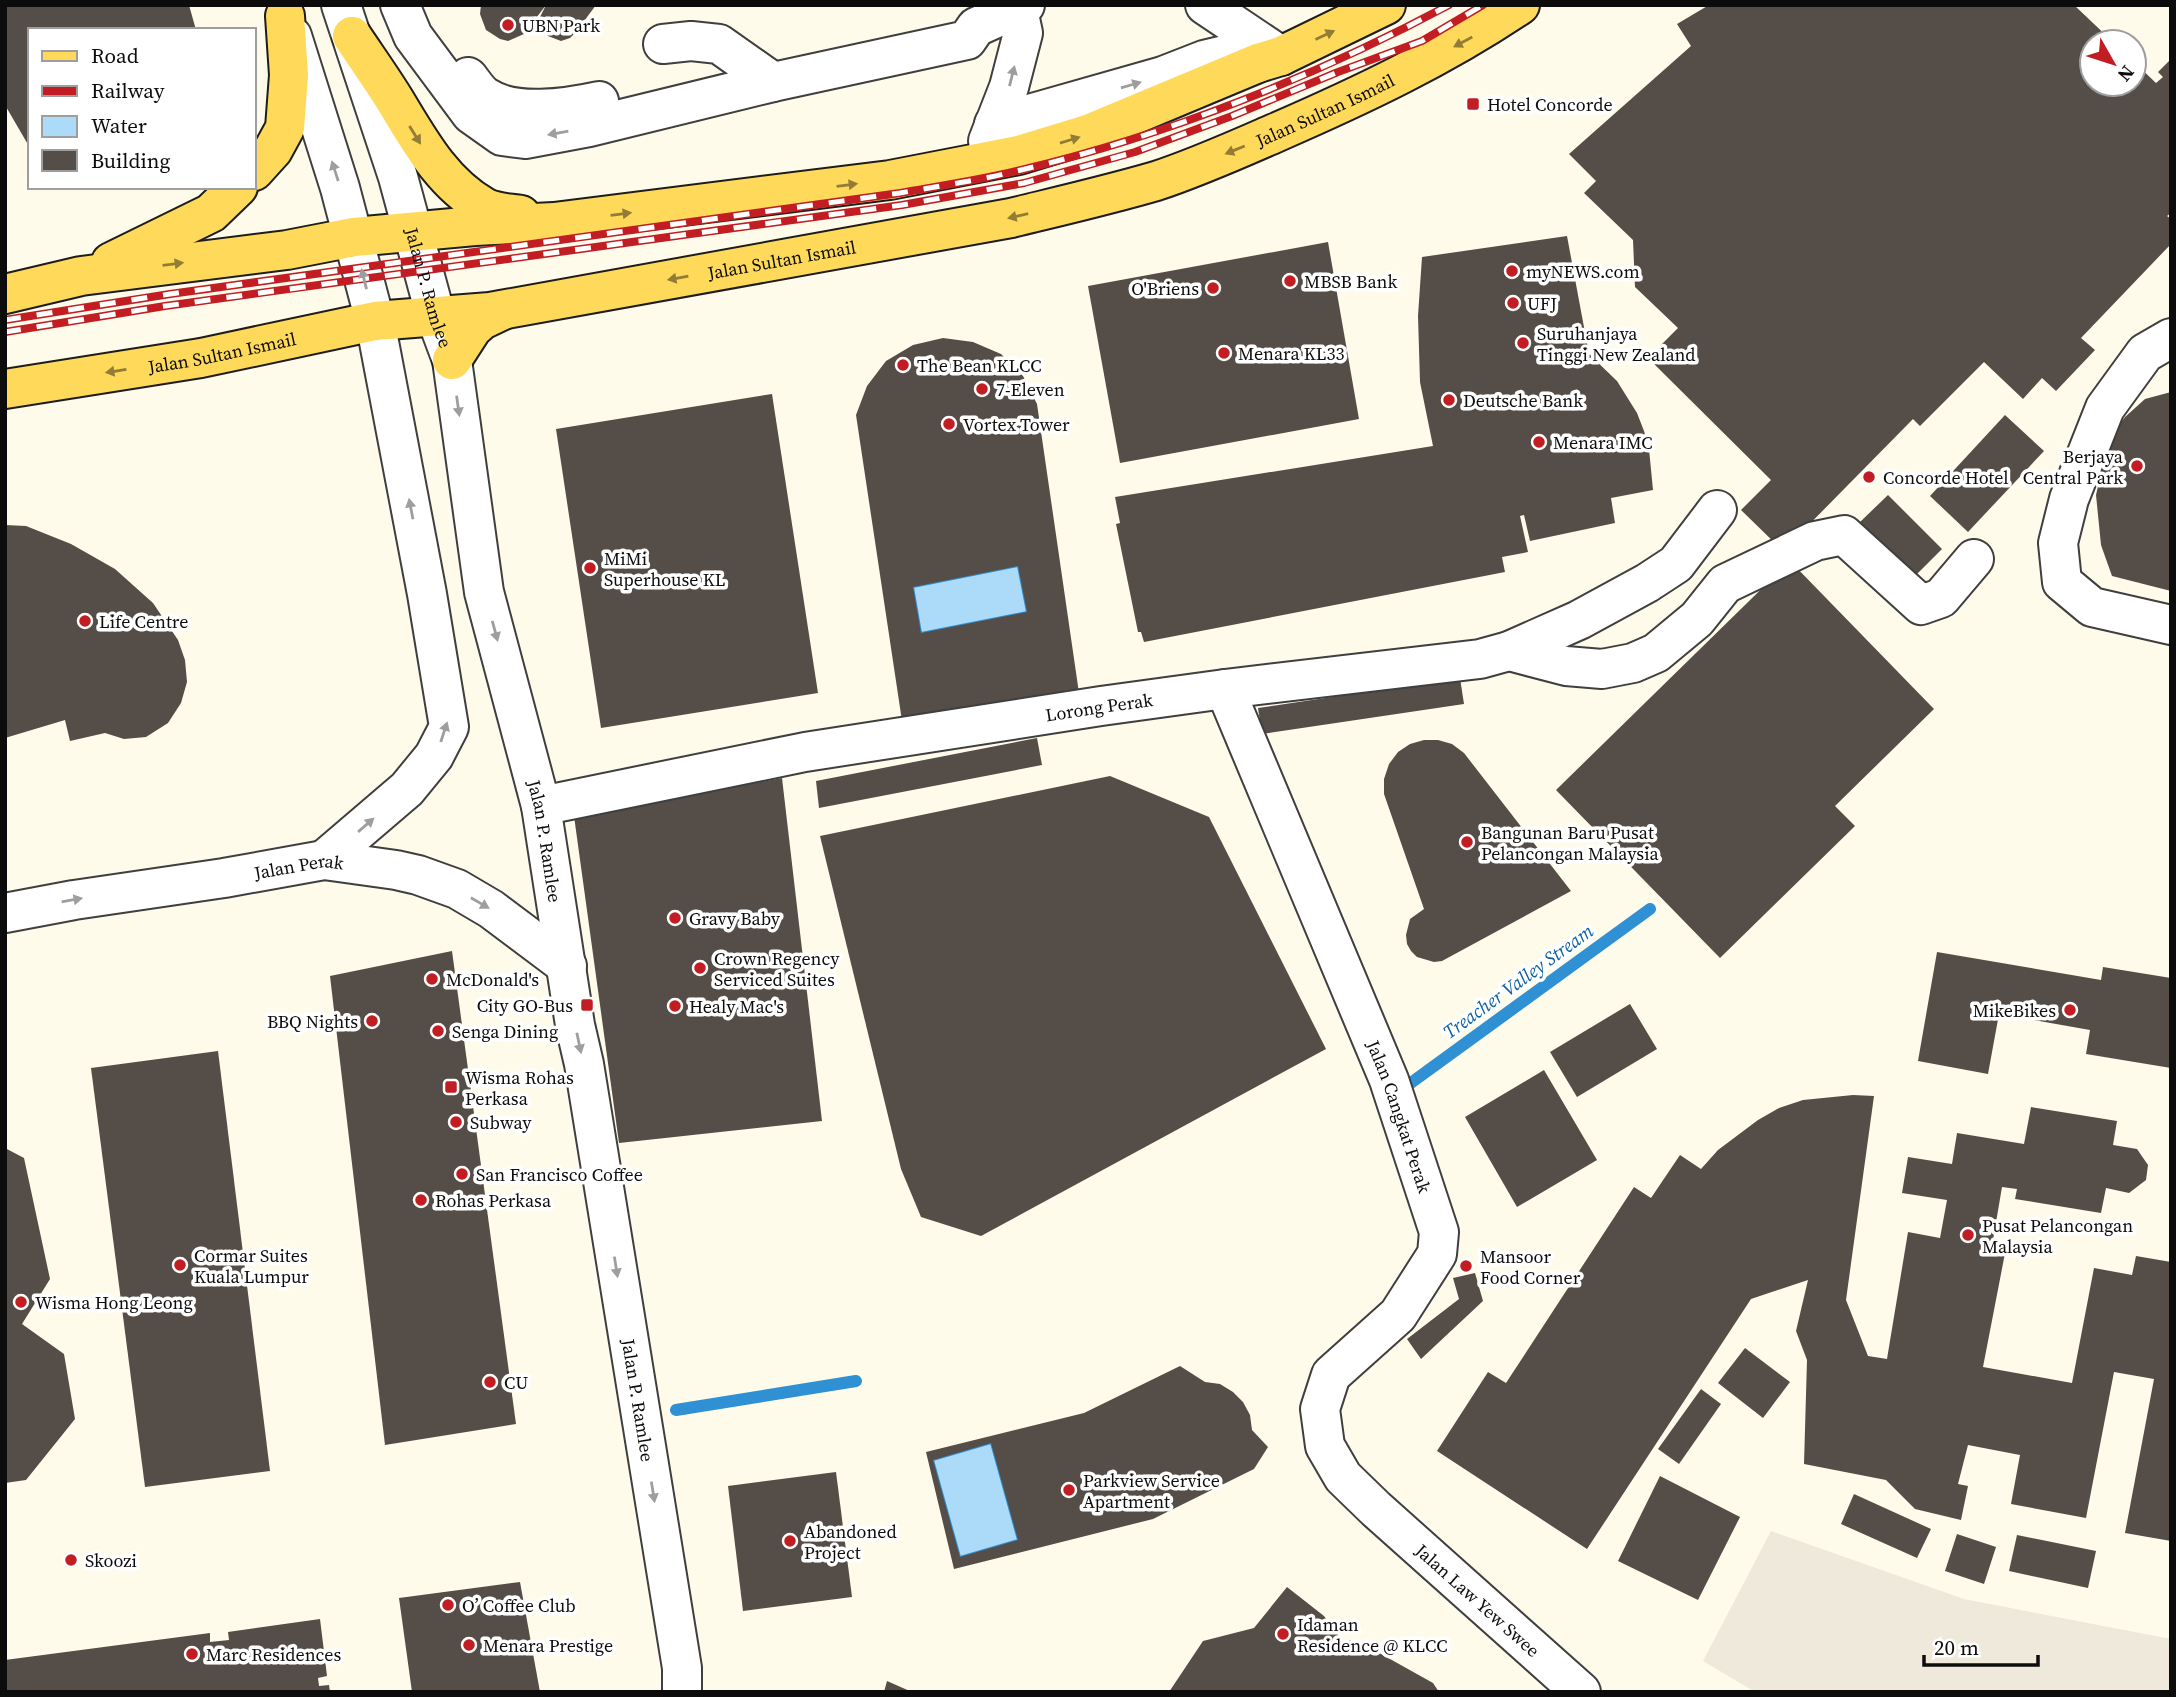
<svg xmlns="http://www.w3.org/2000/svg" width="2176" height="1697" font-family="'Source Serif 4',serif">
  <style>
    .plaza { fill: #eee9da }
    .water { fill: #acdbf9; stroke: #2f90d4; stroke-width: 2 }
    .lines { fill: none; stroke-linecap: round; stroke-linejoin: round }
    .stream { stroke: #2f90d4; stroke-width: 12 }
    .building { fill: #554d47; fill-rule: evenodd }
    .minor-casing { stroke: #3f3f3f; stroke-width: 42 }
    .major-casing { stroke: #1d1d1d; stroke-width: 42 }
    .minor { stroke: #fff; stroke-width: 38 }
    .major { stroke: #ffd95a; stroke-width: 38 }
    .rail-casing { stroke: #c21d23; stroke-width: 8 }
    .rail { stroke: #fff; stroke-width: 5; stroke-dasharray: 16; stroke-linecap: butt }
    .oneway { fill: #927d37 }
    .oneway2 { fill: #9e9e9e }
    .poi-dot { fill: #c21d23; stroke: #fff; stroke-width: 2.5 }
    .labels { text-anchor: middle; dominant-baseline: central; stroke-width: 7; stroke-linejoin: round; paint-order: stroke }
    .poi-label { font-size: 18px; fill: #0c0c0c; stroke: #fff; text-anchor: start }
    .street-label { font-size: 18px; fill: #0c0c0c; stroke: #fff }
    .water-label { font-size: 19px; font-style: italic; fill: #0f60a3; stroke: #fff }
  </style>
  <rect width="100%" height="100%" fill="#fffbea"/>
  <!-- plaza -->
  <path class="plaza" d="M1771,1531L1964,1599L2171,1639V1692H1755L1703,1661Z"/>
  <!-- water -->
  <g class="water">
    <path d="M1018,566L1027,612L921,633L913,587Z"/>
    <path d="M991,1443L1018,1540L960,1557L933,1460Z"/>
  </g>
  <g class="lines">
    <!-- stream -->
    <g class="stream">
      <path d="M1408,1085L1650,909"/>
      <path d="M676,1410L856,1381"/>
    </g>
  </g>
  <!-- building -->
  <g class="building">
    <path d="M5,5H189L196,30H30V148L5,105Z"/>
    <path d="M481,5H546L524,34L508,41L500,39L486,30L480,14Z"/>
    <path d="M546,5H596L576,32L570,38L561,41L548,36L543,29L540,17Z"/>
    <path d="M1709,5H2074L2113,42H2092V84H2134V62L2156,83L2163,77L2158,72L2171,59V213L2167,216L2171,219V244L2081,338L2095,350L2056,391L2042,378L2023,399L1984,362L1920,426L1913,419L1783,551L1741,510L1771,480L1648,358L1678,328L1635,287L1633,240L1584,193L1596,181L1569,154L1691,46L1677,24Z"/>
    <path d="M1567,236L1589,354L1617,381L1637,413L1644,431L1649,449L1653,490L1611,498L1615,523L1530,541L1524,515L1520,516L1528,552L1502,557L1505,572L1144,642L1141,632H1138L1116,524L1120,523L1115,497L1433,446L1420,382L1418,316L1422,257Z"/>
    <path d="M1328,242L1359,419L1120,463L1088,286Z"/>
    <path d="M943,338L973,342L1001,354L1023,376L1037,404L1079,693L902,721L856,415L867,386L886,361L913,345ZM1018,566L1027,612L921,633L913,587Z"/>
    <path d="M2171,392V591L2112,576L2101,545L2096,495L2109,438L2125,417L2145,399Z"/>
    <path d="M772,394L818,693L601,728L556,429Z"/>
    <path d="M2005,415L2044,451L1968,532L1930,496Z"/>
    <path d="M1888,495L1942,549L1913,578L1859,523Z"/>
    <path d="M5,525L26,526L71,544L115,569L153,603L178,640L185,660L187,682L181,703L168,723L146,737L124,739L105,733L70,741L65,720L5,738Z"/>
    <path d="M1790,561L1934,709L1835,806L1855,826L1720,958L1556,790Z"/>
    <path d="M1460,678L1464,704L1262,734L1258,708Z"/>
    <path d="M1037,738L1042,765L819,808L816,781Z"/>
    <path d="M1424,740H1438L1452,744L1464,753L1571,891L1442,961L1434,962L1417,957L1411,951L1407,944L1406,935L1410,919L1424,909L1384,794V779L1389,764L1398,752L1410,744Z"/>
    <path d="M1110,776L1209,817L1326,1049L981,1236L921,1217L901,1169L820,836Z"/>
    <path d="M782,778L822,1121L619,1143L574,816Z"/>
    <path d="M452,951L516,1424L385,1445L330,976Z"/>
    <path d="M1937,952L2101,980L2103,967L2171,978V1068L2086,1054L2090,1030L1999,1014L1988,1074L1918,1061Z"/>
    <path d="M1630,1004L1657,1049L1577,1097L1550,1052Z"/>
    <path d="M218,1051L270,1471L145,1487L91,1068Z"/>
    <path d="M1544,1070L1597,1160L1517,1207L1465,1117Z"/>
    <path d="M1853,1095L1874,1096L1846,1300L1868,1356L1887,1359L1908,1232L1940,1238L1947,1200L1902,1193L1908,1157L1952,1164L1957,1133L2024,1144L2031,1107L2117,1121L2113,1145L2137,1149L2148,1165L2146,1180L2129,1193L2106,1188L2101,1213L2015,1199L2017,1189L2002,1187L1992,1246L2006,1248L1983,1367L2072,1383L2094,1268L2132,1275L2136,1256L2171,1262V1541L2125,1533L2154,1379L2114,1372L2086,1518L2011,1504L2020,1455L1968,1445L1958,1484L1968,1486L1961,1520L1915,1509L1886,1480L1804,1464L1807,1360L1796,1331L1808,1280L1751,1299L1587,1549L1437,1451L1488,1372L1506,1383L1634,1187L1651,1198L1680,1155L1701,1169L1718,1150L1758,1120L1779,1108L1803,1100Z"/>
    <path d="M5,1148L24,1158L50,1279L22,1324L64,1354L75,1419L26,1480L5,1483Z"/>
    <path d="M1475,1273L1483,1301L1421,1359L1407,1339L1459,1299L1453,1278Z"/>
    <path d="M1745,1348L1790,1382L1763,1418L1718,1383Z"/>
    <path d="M1180,1366L1205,1382L1220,1384L1233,1392L1243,1402L1250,1415L1252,1430L1268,1447L1254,1469L1153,1519L954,1569L926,1452L1084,1413ZM991,1443L1018,1540L960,1557L933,1460Z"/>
    <path d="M1701,1389L1721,1404L1679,1464L1658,1449Z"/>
    <path d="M836,1472L852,1597L743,1611L728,1486Z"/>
    <path d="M1660,1476L1740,1517L1698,1600L1618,1561Z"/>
    <path d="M1854,1494L1931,1529L1917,1558L1841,1524Z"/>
    <path d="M1957,1534L1996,1547L1984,1584L1945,1571Z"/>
    <path d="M2017,1535L2096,1551L2088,1588L2009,1571Z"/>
    <path d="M520,1582L540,1692H412L399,1598Z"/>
    <path d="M1287,1587L1324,1616L1343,1641L1356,1640L1433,1683L1439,1692H1169L1203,1641L1254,1628Z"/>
    <path d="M320,1619L327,1676L318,1678L319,1686L329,1685L330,1692H5V1660L210,1633V1642L229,1640L228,1632Z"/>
    <path d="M887,1681L912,1692H884Z"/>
  </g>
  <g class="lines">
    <defs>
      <g id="minor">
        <path id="s1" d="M341,5L398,177L436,317L452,360L484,592L541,806L575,1025L584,1064L682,1668V1692"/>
        <path d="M400,5L413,36L471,114L502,136L525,139L589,127L773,82L967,40L976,27L1025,5"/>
        <path d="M1205,5L1281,56"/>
        <path d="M292,36L340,188L375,321L427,594L449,727L434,756L407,789L324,860"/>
        <path d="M663,44L691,41L719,44L773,82"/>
        <path d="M468,77C473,83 479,93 486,97C514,116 567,108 599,101"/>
        <path d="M994,124L1163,76L1204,60L1229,54L1258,63"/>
        <path d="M988,141L1009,87L1023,33L1017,5"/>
        <path d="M2171,338L2145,353L2105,408L2069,499L2058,543L2062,582L2092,607L2171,625"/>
        <path d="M1509,651L1566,666L1602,669L1633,663L1656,653L1697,619L1725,584L1815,541L1844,535L1921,605L1941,598L1974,559"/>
        <path id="s2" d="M1225,689L1389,1080L1439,1232L1437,1254L1398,1315L1331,1375L1320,1409L1325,1446L1343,1477L1376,1509L1581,1692"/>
        <path id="s3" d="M541,806L805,752L1101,706L1225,689L1480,659L1509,651L1579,620L1647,583L1676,564L1717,510"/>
        <path id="s4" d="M5,913L74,900L224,878L324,860L396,870L418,875L457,889L491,909L567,966"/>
      </g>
      <g id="major">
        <path d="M352,36C366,57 381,78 394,99C419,140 441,182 484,207C494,213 509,213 521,215"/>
        <path d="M254,171L273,150L285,128L289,75L285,16"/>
        <path d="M111,262L211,213L238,187"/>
        <path d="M5,294L81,276L287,250L354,237L475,226L554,222L890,180L1019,155L1088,134L1258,63L1281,56L1386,5"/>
        <path d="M452,360L472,329L482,320L503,310"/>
        <path id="s5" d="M5,389L201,358L375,321L490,312L1011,218C1060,206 1108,195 1156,181C1196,168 1236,150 1275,133C1360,96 1443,57 1520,5"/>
      </g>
    </defs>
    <!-- minor casing -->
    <use href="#minor" class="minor-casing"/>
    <!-- major casing -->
    <use href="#major" class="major-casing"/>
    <!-- minor -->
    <use href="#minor" class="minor"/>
    <!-- major -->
    <use href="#major" class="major"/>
    <defs>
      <g id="rail">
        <path d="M5,320L170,294L900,193C940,186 981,180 1021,170C1168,135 1316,76 1449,5"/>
        <path d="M5,332L165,306L902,205L1024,183L1135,152L1232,116L1338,72L1422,41L1483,5"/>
      </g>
    </defs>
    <!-- rail casing -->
    <use href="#rail" class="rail-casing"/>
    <!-- rail -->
    <use href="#rail" class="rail"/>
  </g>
  <!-- one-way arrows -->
  <defs><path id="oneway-solid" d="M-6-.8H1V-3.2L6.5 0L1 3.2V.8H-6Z" transform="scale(1.75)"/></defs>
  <g class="oneway">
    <use href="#oneway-solid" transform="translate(1325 35) rotate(-25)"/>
    <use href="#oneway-solid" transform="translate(1463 42) rotate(152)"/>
    <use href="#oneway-solid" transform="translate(415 135) rotate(58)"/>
    <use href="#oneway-solid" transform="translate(1070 140) rotate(-17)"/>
    <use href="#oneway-solid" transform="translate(1235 150) rotate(158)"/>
    <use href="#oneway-solid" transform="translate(847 185) rotate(-7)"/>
    <use href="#oneway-solid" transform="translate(621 214) rotate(-7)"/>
    <use href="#oneway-solid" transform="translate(1018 216) rotate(167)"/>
    <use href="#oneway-solid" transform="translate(173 264) rotate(-7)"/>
    <use href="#oneway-solid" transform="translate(678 278) rotate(170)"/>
    <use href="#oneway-solid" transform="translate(116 371) rotate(171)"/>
  </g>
  <g class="oneway2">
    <use href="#oneway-solid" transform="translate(1012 76) rotate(-76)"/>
    <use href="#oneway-solid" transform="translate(1131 85) rotate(-16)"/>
    <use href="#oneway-solid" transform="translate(558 133) rotate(170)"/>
    <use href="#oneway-solid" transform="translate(335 171) rotate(-108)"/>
    <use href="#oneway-solid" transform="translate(364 279) rotate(-104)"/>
    <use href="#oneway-solid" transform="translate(458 406) rotate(82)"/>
    <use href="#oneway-solid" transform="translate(411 509) rotate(-101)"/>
    <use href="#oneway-solid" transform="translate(495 631) rotate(75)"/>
    <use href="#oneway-solid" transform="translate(444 732) rotate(-72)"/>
    <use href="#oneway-solid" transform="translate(366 825) rotate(-41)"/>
    <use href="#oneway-solid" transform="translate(72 900) rotate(-10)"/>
    <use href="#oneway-solid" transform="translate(480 903) rotate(30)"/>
    <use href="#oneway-solid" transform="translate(579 1043) rotate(78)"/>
    <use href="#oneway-solid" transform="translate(616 1267) rotate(81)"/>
    <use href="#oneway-solid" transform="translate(653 1492) rotate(81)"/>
  </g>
  <!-- markers -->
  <g class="poi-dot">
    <circle cx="508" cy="25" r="7"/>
    <rect x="1466" y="97" width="14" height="14" rx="3.5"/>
    <circle cx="1512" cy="271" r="7"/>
    <circle cx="1290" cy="281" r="7"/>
    <circle cx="1213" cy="288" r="7"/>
    <circle cx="1513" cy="303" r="7"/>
    <circle cx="1523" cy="343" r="7"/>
    <circle cx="1224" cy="353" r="7"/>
    <circle cx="903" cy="365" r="7"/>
    <circle cx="982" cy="389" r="7"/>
    <circle cx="1449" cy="400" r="7"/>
    <circle cx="949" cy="424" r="7"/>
    <circle cx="1539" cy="442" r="7"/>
    <circle cx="2137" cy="466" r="7"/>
    <circle cx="1869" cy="477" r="7"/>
    <circle cx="590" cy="568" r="7"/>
    <circle cx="85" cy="621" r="7"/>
    <circle cx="1467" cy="842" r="7"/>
    <circle cx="675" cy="918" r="7"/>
    <circle cx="700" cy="968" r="7"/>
    <circle cx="432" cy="979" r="7"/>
    <rect x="580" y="998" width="14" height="14" rx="3.5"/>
    <circle cx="675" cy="1006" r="7"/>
    <circle cx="2070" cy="1010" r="7"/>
    <circle cx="372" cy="1021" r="7"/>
    <circle cx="438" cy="1031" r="7"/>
    <rect x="444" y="1080" width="14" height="14" rx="3.5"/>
    <circle cx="456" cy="1122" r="7"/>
    <circle cx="462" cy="1174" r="7"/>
    <circle cx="421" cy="1200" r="7"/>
    <circle cx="1968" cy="1235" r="7"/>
    <circle cx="180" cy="1265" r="7"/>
    <circle cx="1466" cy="1266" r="7"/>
    <circle cx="21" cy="1302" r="7"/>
    <circle cx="490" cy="1382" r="7"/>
    <circle cx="1069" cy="1490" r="7"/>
    <circle cx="790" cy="1541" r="7"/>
    <circle cx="71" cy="1560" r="7"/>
    <circle cx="448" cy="1605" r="7"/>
    <circle cx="1283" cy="1634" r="7"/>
    <circle cx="469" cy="1645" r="7"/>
    <circle cx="192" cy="1654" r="7"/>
  </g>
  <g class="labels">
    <!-- poi labels -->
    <g class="poi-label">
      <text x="522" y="25">UBN Park</text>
      <text x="1487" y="104">Hotel Concorde</text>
      <text x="1526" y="271">myNEWS.com</text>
      <text x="1304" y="281">MBSB Bank</text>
      <text x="1199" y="288" text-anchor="end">O'Briens</text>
      <text x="1527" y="303">UFJ</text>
      <text x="1537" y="333">Suruhanjaya<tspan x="1537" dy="21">Tinggi New Zealand</tspan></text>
      <text x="1238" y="353">Menara KL33</text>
      <text x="917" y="365">The Bean KLCC</text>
      <text x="996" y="389">7-Eleven</text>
      <text x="1463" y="400">Deutsche Bank</text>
      <text x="963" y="424">Vortex Tower</text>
      <text x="1553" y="442">Menara IMC</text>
      <text x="2123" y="456" text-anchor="end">Berjaya<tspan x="2123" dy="21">Central Park</tspan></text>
      <text x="1883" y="477">Concorde Hotel</text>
      <text x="604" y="558">MiMi<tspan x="604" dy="21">Superhouse KL</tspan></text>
      <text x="99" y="621">Life Centre</text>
      <text x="1481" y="832">Bangunan Baru Pusat<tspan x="1481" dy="21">Pelancongan Malaysia</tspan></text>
      <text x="689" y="918">Gravy Baby</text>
      <text x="714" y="958">Crown Regency<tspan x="714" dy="21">Serviced Suites</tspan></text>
      <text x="446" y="979">McDonald's</text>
      <text x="573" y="1005" text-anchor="end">City GO-Bus</text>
      <text x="689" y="1006">Healy Mac's</text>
      <text x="2056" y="1010" text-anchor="end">MikeBikes</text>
      <text x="358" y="1021" text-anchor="end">BBQ Nights</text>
      <text x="452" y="1031">Senga Dining</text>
      <text x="465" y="1077">Wisma Rohas<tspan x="465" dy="21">Perkasa</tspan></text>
      <text x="470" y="1122">Subway</text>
      <text x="476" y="1174">San Francisco Coffee</text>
      <text x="435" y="1200">Rohas Perkasa</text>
      <text x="1982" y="1225">Pusat Pelancongan<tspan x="1982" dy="21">Malaysia</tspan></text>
      <text x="194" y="1255">Cormar Suites<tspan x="194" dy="21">Kuala Lumpur</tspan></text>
      <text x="1480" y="1256">Mansoor<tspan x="1480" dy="21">Food Corner</tspan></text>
      <text x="35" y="1302">Wisma Hong Leong</text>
      <text x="504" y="1382">CU</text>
      <text x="1083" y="1480">Parkview Service<tspan x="1083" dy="21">Apartment</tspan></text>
      <text x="804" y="1531">Abandoned<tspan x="804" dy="21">Project</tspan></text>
      <text x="85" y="1560">Skoozi</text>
      <text x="462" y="1605">O’ Coffee Club</text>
      <text x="1297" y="1624">Idaman<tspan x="1297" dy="21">Residence @ KLCC</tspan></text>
      <text x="483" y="1645">Menara Prestige</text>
      <text x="206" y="1654">Marc Residences</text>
    </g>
    <!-- street labels -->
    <g class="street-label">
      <text stroke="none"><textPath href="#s5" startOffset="1354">Jalan Sultan Ismail</textPath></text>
      <text stroke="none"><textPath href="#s5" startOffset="788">Jalan Sultan Ismail</textPath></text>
      <text stroke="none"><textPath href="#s1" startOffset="296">Jalan P. Ramlee</textPath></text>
      <text stroke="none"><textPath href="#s5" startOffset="220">Jalan Sultan Ismail</textPath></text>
      <text stroke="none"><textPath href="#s3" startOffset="567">Lorong Perak</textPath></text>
      <text stroke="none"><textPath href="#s1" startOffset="863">Jalan P. Ramlee</textPath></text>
      <text stroke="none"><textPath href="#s4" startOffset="298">Jalan Perak</textPath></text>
      <text stroke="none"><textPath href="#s2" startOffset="462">Jalan Cangkat Perak</textPath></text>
      <text stroke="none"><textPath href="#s1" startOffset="1430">Jalan P. Ramlee</textPath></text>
      <text stroke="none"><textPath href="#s2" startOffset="1060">Jalan Law Yew Swee</textPath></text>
    </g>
    <!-- water labels -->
    <g class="water-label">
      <text transform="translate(1518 981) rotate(-36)">Treacher Valley Stream</text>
    </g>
  </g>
  <!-- border -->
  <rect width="2176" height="1697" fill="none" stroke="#0c0c0c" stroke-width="14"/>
  <!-- legend -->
  <rect x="28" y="28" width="228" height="161" fill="#ffffff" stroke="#9e9e9e" stroke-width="2"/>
  <rect x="42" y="51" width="35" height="10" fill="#ffd95a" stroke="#9e9e9e" stroke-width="2"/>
  <text x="91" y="63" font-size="21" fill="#0c0c0c">Road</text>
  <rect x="42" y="86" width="35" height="10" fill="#c21d23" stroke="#9e9e9e" stroke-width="2"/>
  <text x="91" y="98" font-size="21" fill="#0c0c0c">Railway</text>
  <rect x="42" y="116" width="35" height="21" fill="#acdbf9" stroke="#9e9e9e" stroke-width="2"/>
  <text x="91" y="133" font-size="21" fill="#0c0c0c">Water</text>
  <rect x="42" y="150" width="35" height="21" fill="#554d47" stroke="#9e9e9e" stroke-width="2"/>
  <text x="91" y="168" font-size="21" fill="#0c0c0c">Building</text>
  <!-- north arrow -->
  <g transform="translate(2113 63) rotate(129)"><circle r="33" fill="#ffffff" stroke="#9e9e9e" stroke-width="2"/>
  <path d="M0-5L12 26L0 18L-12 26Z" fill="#c21d23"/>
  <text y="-10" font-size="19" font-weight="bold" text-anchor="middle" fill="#0c0c0c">N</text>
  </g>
  <!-- scale -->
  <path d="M1924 1655v10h114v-10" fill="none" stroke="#0c0c0c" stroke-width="3.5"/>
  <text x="1934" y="1655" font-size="21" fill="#0c0c0c" stroke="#ffffff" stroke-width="5" paint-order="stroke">20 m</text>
</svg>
